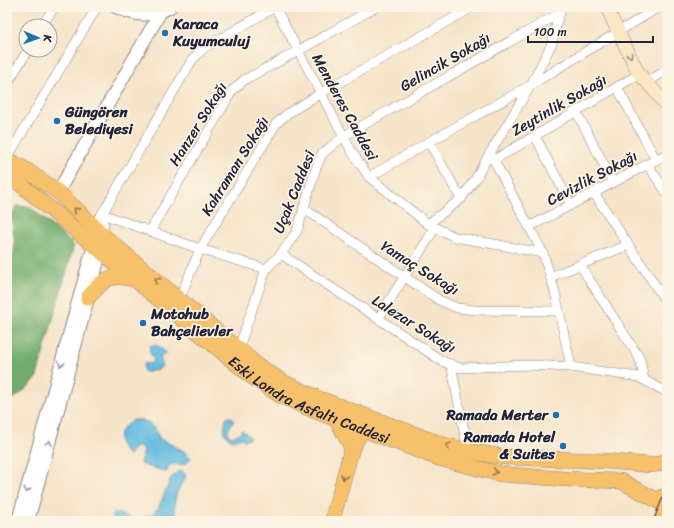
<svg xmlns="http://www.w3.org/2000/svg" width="674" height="528" font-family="Sriracha,sans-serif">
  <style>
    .forest { fill: #71ac6c; stroke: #4a6754 }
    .water { fill: #62bce0; stroke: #426f8e }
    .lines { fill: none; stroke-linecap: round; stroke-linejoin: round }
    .minor-casing { stroke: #8c8382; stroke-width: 10 }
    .tertiary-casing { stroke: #8c8382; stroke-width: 14 }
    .secondary-casing { stroke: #8c8382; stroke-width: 14 }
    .primary-casing { stroke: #8c8382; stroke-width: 16 }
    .minor { stroke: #fff; stroke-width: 9 }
    .tertiary { stroke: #fff; stroke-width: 12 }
    .secondary { stroke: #fce6c4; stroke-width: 13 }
    .primary { stroke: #f7c06b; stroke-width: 15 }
    .tram { stroke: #22223b; stroke-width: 1 }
    .oneway { stroke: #9a8e86 }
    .oneway2 { stroke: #8c7153 }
    .oneway3 { stroke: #9c9ca7 }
    .poi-dot { fill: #1f6fb2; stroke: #fcf5e5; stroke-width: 1.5 }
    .labels { text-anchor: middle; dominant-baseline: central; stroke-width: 3.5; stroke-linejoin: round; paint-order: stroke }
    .poi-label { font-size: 15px; font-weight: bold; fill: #22223b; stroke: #fcf5e5; text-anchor: start }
    .street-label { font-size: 15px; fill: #22223b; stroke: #fcf5e5 }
  </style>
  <rect width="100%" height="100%" fill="#fcf5e5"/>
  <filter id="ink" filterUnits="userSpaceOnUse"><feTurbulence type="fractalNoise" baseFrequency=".025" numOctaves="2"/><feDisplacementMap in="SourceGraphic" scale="8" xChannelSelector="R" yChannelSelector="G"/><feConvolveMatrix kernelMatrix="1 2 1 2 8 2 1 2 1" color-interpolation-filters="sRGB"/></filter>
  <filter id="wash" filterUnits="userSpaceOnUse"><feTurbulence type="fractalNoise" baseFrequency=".012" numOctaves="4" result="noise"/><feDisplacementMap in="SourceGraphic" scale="16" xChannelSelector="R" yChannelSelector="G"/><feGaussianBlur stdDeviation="0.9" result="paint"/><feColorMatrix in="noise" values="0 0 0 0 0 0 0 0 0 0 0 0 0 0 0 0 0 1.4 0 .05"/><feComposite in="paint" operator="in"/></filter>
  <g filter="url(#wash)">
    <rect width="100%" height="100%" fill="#f6e4c9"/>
    <!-- forest -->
    <path class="forest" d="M17,206L30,207L74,245L36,379L18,396L7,401V283H9L15,244L11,216Z"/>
    <!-- water -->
    <g class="water">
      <path d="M153,345C159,345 163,349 166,354L160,357L162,364L161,367L158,370C153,369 150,373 145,372L143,369L144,364C149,363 151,365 154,360C152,354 148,354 150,346Z"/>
      <path d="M229,417L233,418V423C229,426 228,430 228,435L232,437L238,434L242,430L249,436V439L244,440L243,438C232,438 233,444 224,433L226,418Z"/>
      <path d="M133,420H141L149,423L155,429L160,439L184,451L191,458C181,470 178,461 168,466L167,472L140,464L141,459L144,452L142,448L138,446L133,449L129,455L124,451L119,441L120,432L124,427Z"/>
      <path d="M182,471L186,475C185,480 182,482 180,486C174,497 172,511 178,521H167L166,517L160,514L153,519L152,521H115L112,515L117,513L135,520L152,515L159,507L171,478L177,472Z"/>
    </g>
  </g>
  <g filter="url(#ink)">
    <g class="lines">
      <defs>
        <g id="minor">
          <path d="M275,7L352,152L369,177L428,224L455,237L543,253"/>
          <path d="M42,26L54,7"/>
          <path d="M647,82L667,70"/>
          <path d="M7,84L28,50"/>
          <path d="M617,87L656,160"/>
          <path d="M576,111L613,182"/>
          <path d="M535,136L571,205"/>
          <path d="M429,142L461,199"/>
          <path d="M490,153L543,253L555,292L571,367"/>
          <path d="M7,158L97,7"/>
          <path d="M494,160L639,74"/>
          <path d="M647,164L667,193"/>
          <path d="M369,177L429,142L531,85L659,7"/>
          <path d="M594,193L667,303"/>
          <path d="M303,208L439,300L457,308L475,310L559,311"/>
          <path d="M428,224L461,199L476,178L490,153L531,85L552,43L560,10"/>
          <path d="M93,226L102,214L192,60L204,48L275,7"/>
          <path d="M529,227L667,154"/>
          <path d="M150,231L232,91L244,80L298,51L376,7"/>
          <path d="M105,237L102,214L200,249L266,269"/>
          <path d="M281,254L442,361L460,368L527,365L571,367L638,377L667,392"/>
          <path d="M580,265L640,359L644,380"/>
          <path d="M550,277L628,245"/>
          <path d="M179,300L200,249L276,124L287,114L321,93L473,7"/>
          <path d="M378,319L435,228"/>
          <path d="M238,350L266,269L281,254L297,231L316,168L322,154L344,136L560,13"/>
          <path d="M451,364L468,451"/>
        </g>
        <g id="tertiary">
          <path d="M116,7C136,16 150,18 170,7"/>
          <path d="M58,192L160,13"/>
          <path d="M18,521L89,262L94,246L100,241"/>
          <path d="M28,521L98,261"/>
        </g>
        <path id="secondary" d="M608,7L612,19L639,74L647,82L667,106"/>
        <g id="primary">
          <path d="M7,159L29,172L58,192L105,237L257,365L283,382L320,399L441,444L468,451L504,457L605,461L650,465L659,464L667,460"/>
          <path id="s1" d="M7,175L13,178L251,376L281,396L310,409L438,458L500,474L564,479L621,481L667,506"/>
          <path d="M88,298C104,279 109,273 134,279"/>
          <path d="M336,419L352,448"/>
          <path d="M662,497C665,505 666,512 663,521"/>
          <path d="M332,521L352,448L363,429L370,422"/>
        </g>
      </defs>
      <!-- minor casing -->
      <use href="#minor" class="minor-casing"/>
      <!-- tertiary casing -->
      <use href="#tertiary" class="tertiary-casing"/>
      <!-- secondary casing -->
      <use href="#secondary" class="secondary-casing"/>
      <!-- primary casing -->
      <use href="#primary" class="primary-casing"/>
      <!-- minor -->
      <use href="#minor" class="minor"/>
      <!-- tertiary -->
      <use href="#tertiary" class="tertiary"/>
      <!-- secondary -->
      <use href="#secondary" class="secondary"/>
      <!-- primary -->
      <use href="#primary" class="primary"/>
      <!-- tram -->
      <path class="tram" d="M653,521L663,497L667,492"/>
    </g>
    <!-- one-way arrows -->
    <defs><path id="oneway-chevron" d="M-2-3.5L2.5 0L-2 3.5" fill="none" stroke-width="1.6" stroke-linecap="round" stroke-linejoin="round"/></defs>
    <use class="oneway" href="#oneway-chevron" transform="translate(630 55) rotate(64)"/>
    <g class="oneway2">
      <use href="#oneway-chevron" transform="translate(76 210) rotate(-136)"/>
      <use href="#oneway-chevron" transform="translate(157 280) rotate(-140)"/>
      <use href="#oneway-chevron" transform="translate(448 446) rotate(-165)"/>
      <use href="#oneway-chevron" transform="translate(495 472) rotate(13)"/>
      <use href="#oneway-chevron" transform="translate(344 477) rotate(105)"/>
    </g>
    <g class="oneway3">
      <use href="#oneway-chevron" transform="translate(61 364) rotate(105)"/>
      <use href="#oneway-chevron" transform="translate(49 443) rotate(-75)"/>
      <use href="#oneway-chevron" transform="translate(27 490) rotate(105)"/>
    </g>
  </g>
  <!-- markers -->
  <g class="poi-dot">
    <circle cx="165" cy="33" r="4"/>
    <circle cx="57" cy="121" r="4"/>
    <circle cx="143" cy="323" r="4"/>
    <circle cx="556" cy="415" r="4"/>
    <circle cx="563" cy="446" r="4"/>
  </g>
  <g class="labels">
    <!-- poi labels -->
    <g class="poi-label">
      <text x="173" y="24">Karaca<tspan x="173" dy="17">Kuyumculuj</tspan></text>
      <text x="65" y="112">Güngören<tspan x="65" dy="17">Belediyesi</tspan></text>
      <text x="151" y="314">Motohub<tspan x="151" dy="17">Bahçelievler</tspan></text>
      <text x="548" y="415" text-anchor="end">Ramada Merter</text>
      <text x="555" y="437" text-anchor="end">Ramada Hotel<tspan x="555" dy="17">&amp; Suites</tspan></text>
    </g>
    <!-- street labels -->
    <g class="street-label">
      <text transform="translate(445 62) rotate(-30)">Gelincik Sokağı</text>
      <text transform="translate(559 105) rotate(-30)">Zeytinlik Sokağı</text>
      <text transform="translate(345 107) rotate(61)">Menderes Caddesi</text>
      <text transform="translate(198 124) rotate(-58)">Hanzer Sokağı</text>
      <text transform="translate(235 166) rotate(-58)">Kahraman Sokağı</text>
      <text transform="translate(592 178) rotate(-28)">Cevizlik Sokağı</text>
      <text transform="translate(294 192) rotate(-68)">Uçak Caddesi</text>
      <text transform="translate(420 268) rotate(32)">Yamaç Sokağı</text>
      <text transform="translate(414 324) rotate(32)">Lalezar Sokağı</text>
      <text stroke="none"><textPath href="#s1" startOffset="379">Eski Londra Asfaltı Caddesi</textPath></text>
    </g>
  </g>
  <!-- margin -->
  <rect width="674" height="528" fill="none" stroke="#fcf5e5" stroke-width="24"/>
  <!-- north arrow -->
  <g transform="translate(38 38) rotate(92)"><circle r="19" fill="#fcf5e5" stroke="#a5a1a1"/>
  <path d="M0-3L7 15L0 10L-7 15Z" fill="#1f6fb2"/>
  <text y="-6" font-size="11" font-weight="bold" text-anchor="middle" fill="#22223b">K</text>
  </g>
  <!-- scale -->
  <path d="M528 36v6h125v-6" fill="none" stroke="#22223b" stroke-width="2"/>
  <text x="534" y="36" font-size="12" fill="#22223b" stroke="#fcf5e5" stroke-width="3" paint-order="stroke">100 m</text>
</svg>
